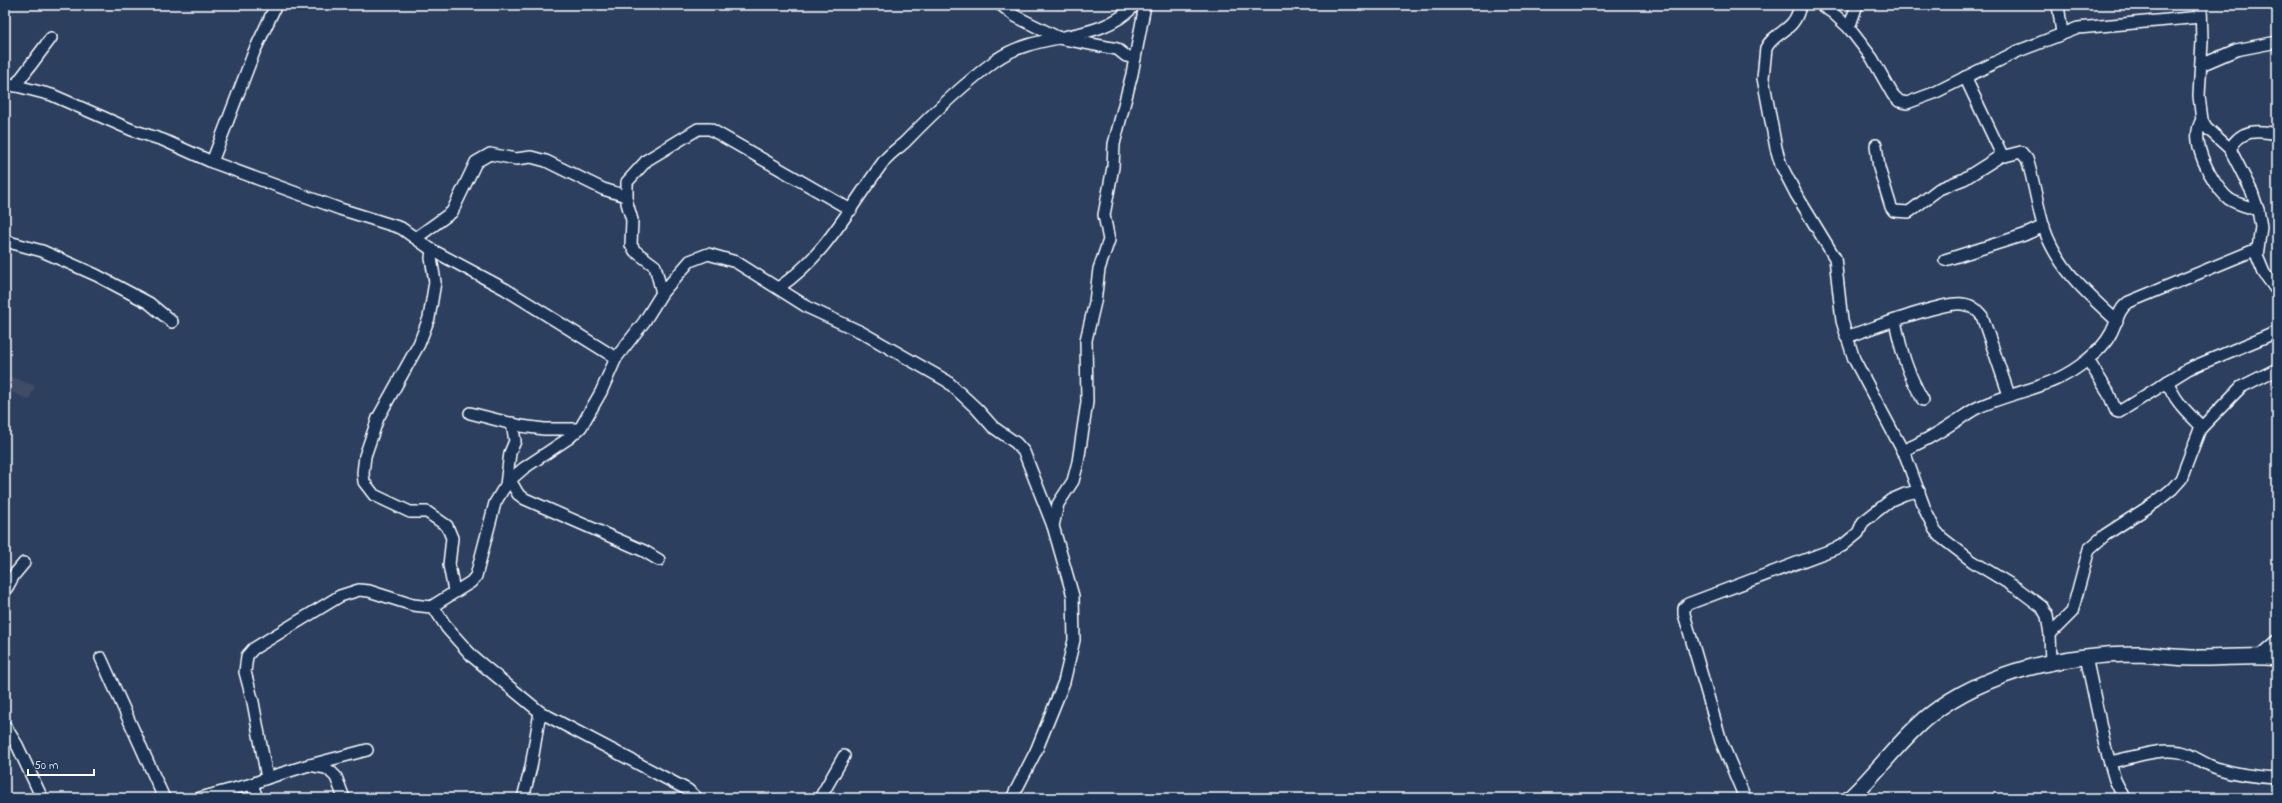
<svg xmlns="http://www.w3.org/2000/svg" width="2282" height="803" font-family="'Indie Flower',sans-serif">
  <style>
    .built { fill: #404b66 }
    .lines { fill: none; stroke-linecap: round; stroke-linejoin: round }
    .street-casing { stroke: #fff; stroke-width: 14 }
    .secondary-casing { stroke: #fff; stroke-width: 18 }
    .street { stroke: #1d3557; stroke-width: 11 }
    .secondary { stroke: #1d3557; stroke-width: 15 }
  </style>
  <rect width="100%" height="100%" fill="#2d3f5e"/>
  <filter id="ink" filterUnits="userSpaceOnUse"><feTurbulence type="fractalNoise" baseFrequency=".025" numOctaves="2"/><feDisplacementMap in="SourceGraphic" scale="8" xChannelSelector="R" yChannelSelector="G"/><feConvolveMatrix kernelMatrix="1 2 1 2 8 2 1 2 1" color-interpolation-filters="sRGB"/></filter>
  <g filter="url(#ink)">
    <!-- built -->
    <path class="built" d="M5,374L35,386L29,400L5,389Z"/>
    <g class="lines">
      <defs>
        <g id="street">
          <path d="M1001,5L1015,16L1059,38L1117,49L1126,56L1135,58"/>
          <path d="M1800,5C1795,33 1775,30 1766,48L1763,78L1776,148L1781,165L1796,194L1835,258L1842,321L1854,359L1906,457L1926,512L1935,530L1942,538L1972,561L2018,589L2042,607L2047,616L2050,634L2051,663"/>
          <path d="M1821,5L1833,13L1849,28L1872,58L1893,95L1899,101L1907,103L1934,93L2016,52L2078,28L2201,17"/>
          <path d="M2058,5L2062,33"/>
          <path d="M2201,5L2202,41L2199,96L2202,120L2206,127L2230,149L2252,192L2258,210L2261,227L2257,256L2264,273L2277,291"/>
          <path d="M1849,28L1857,5"/>
          <path d="M2201,65L2236,50L2277,42"/>
          <path d="M1965,77L2002,155L2005,156L2021,152L2027,159C2034,181 2037,205 2044,228C2057,267 2087,294 2117,321"/>
          <path d="M5,83L52,95L132,130L163,140L212,162L340,209L401,228L432,250L505,289L616,358"/>
          <path d="M15,86L51,38"/>
          <path d="M2202,120C2188,140 2212,185 2229,199C2236,204 2249,207 2258,210"/>
          <path d="M1876,145L1879,168L1891,207L1894,211L1909,212L1939,189L1964,179L2002,155"/>
          <path d="M2230,149C2241,129 2257,130 2277,134"/>
          <path d="M212,162L254,52L276,5"/>
          <path d="M416,238L452,212L476,162L490,154L516,159L531,157L546,161L603,189L626,196"/>
          <path d="M5,241L42,251L96,275L149,303L172,322"/>
          <path d="M432,250L431,258L435,282L429,318L419,344L378,418L365,456L363,473L364,482L374,495L410,512H427L447,526L452,538L449,565L454,591"/>
          <path d="M1945,260L2024,235L2044,226"/>
          <path d="M778,288C825,257 851,205 884,161C890,153 899,148 906,141C934,112 964,84 996,60C1038,30 1098,45 1135,5"/>
          <path d="M662,293L655,266L635,251L631,245L632,220L627,203V182L647,160L698,129H710L851,210"/>
          <path d="M1895,321C1902,354 1906,370 1923,400"/>
          <path d="M1846,337C1867,330 1944,301 1962,304C1972,305 1976,309 1982,316L2009,395"/>
          <path d="M2088,360L2108,392L2116,411L2119,412L2188,369L2277,332"/>
          <path d="M2168,381C2173,400 2188,413 2202,427"/>
          <path d="M470,413L521,426L544,429H579"/>
          <path d="M1902,451C1921,443 1937,434 1953,423C1962,418 1970,411 1979,407C2016,390 2055,388 2087,360C2096,353 2106,343 2111,333C2117,322 2118,309 2129,302L2257,249"/>
          <path d="M510,480L518,494L525,499L644,551L659,560"/>
          <path d="M506,485L510,453L515,441L512,423"/>
          <path d="M5,591L14,575L24,563"/>
          <path d="M433,606L447,628L473,657L540,712L688,790L697,798"/>
          <path d="M2050,634L2072,612L2089,549L2105,535L2156,502L2172,489L2181,479L2200,429L2241,387L2277,369"/>
          <path d="M2260,656L2277,641"/>
          <path d="M2086,657L2105,746L2115,780L2124,798"/>
          <path d="M101,658L164,798"/>
          <path d="M5,726L17,745L42,798"/>
          <path d="M2110,762C2133,758 2156,748 2180,752C2194,755 2203,764 2216,768C2235,774 2257,777 2277,778"/>
          <path d="M310,765L367,750"/>
          <path d="M267,778L253,702L245,672L247,656L253,649L340,596L359,590L369,591L413,605L431,607L471,582L476,576L495,503L502,491L510,480L524,468L569,438L581,427L601,392L616,358L644,322L662,293L690,261L708,254L736,262L809,308L861,332L947,381L977,409L993,427L1016,443L1024,452L1053,526"/>
          <path d="M252,784L257,798"/>
          <path d="M200,798L252,784L267,778L309,765L326,768L331,772L336,777L344,798"/>
          <path d="M523,798L531,767L540,712"/>
          <path d="M820,798L844,756"/>
          <path d="M1012,798L1036,751L1064,682L1074,640L1073,596L1053,526L1058,504L1073,481L1078,462L1087,402L1086,340L1095,302L1099,269L1109,240L1104,215L1113,167L1114,144L1132,74L1145,5"/>
          <path d="M1745,798L1721,741L1684,614V608L1688,604L1842,546L1858,533L1863,522L1891,500L1905,494L1919,491"/>
        </g>
        <path id="secondary" d="M1850,798C1878,772 1900,739 1930,715C1987,670 2067,654 2138,654C2160,655 2183,659 2205,658C2229,658 2252,655 2277,658"/>
      </defs>
      <!-- street casing -->
      <use href="#street" class="street-casing"/>
      <!-- secondary casing -->
      <use href="#secondary" class="secondary-casing"/>
      <!-- street -->
      <use href="#street" class="street"/>
      <!-- secondary -->
      <use href="#secondary" class="secondary"/>
    </g>
  </g>
  <!-- margin -->
  <rect width="2282" height="803" fill="none" stroke="#1d3557" stroke-width="20"/>
  <rect x="10" y="10" width="2262" height="783" fill="none" stroke="#fff" stroke-width="1.5" filter="url(#ink)"/>
  <!-- scale -->
  <path d="M28 769v6h66v-6" fill="none" stroke="#ffffff" stroke-width="2"/>
  <text x="34" y="769" font-size="12" fill="#ffffff" stroke="#1d3557" stroke-width="3" paint-order="stroke">50 m</text>
</svg>
